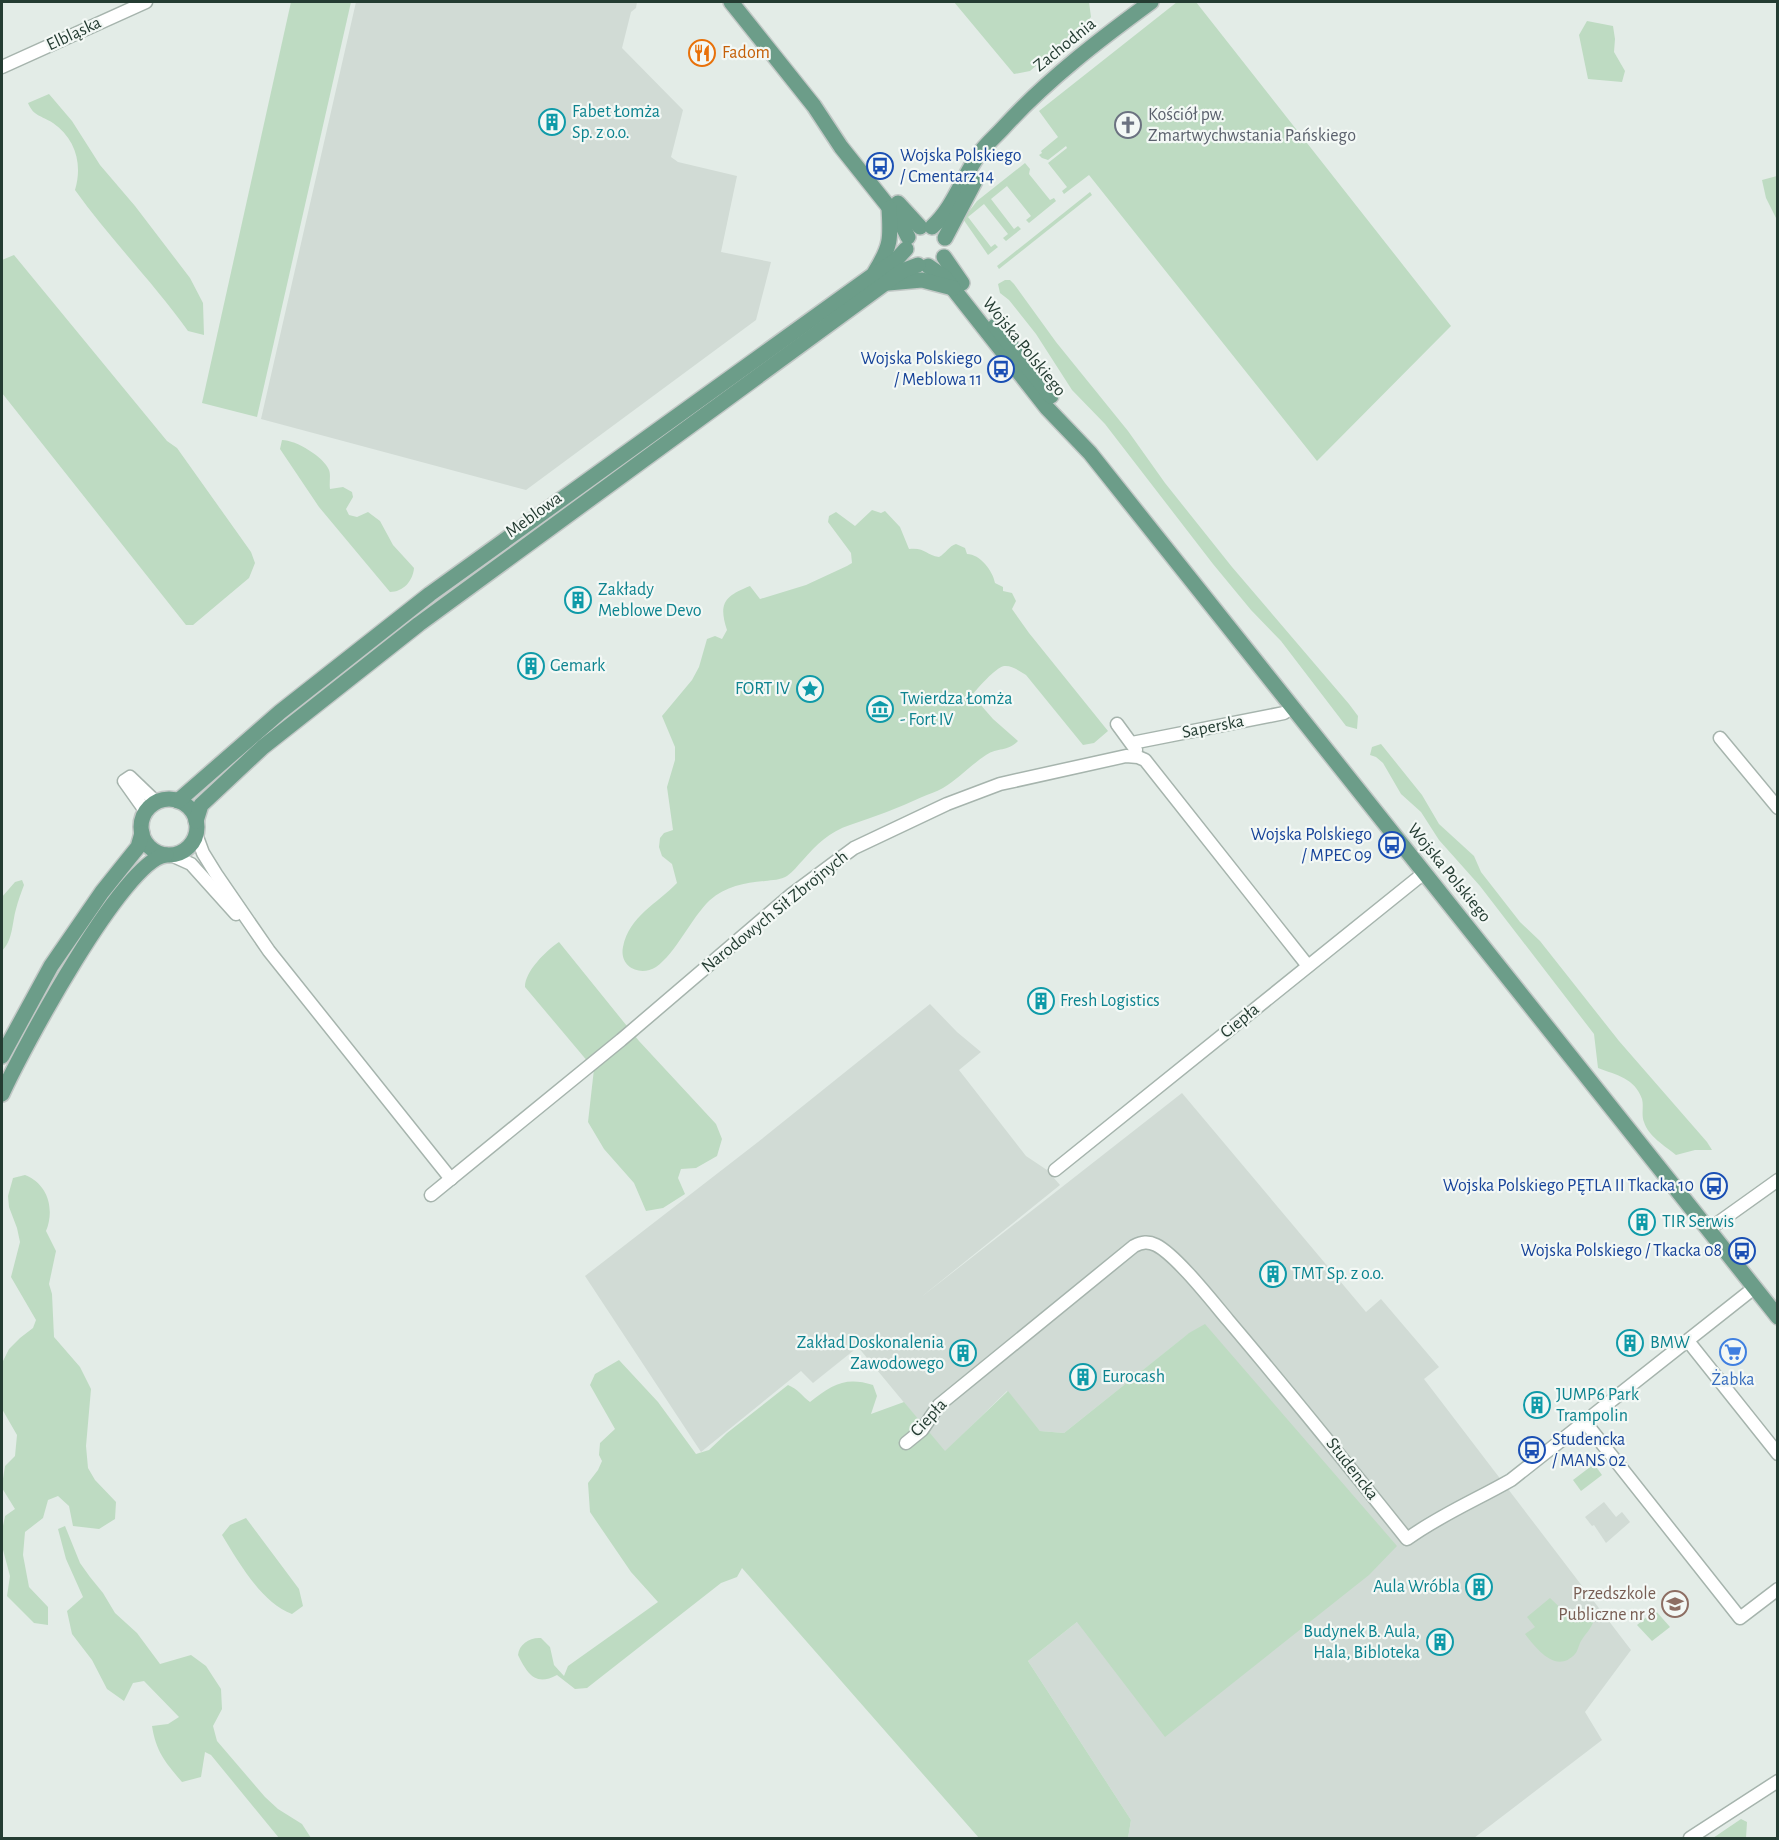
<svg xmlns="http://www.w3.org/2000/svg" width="1779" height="1840" font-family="'Alegreya Sans',sans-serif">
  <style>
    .built { fill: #d1dbd5 }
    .green { fill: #bedbc2 }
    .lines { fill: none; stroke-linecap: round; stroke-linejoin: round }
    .minor-casing { stroke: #a6b4ad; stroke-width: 15 }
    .major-casing { stroke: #c2c8c6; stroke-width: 18 }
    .minor { stroke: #fff; stroke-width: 12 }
    .major { stroke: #6c9d89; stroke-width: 15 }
    .labels { text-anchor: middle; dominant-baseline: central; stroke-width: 4.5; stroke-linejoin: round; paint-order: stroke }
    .street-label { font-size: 18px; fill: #243c32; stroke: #f3f8f5 }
    .food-label { font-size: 18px; fill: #c56008; stroke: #f3f8f5; text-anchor: start }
    .culture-label { font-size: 18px; fill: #0d838f; stroke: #f3f8f5; text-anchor: start }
    .worship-label { font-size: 18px; fill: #5b616d; stroke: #f3f8f5; text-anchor: start }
    .transit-label { font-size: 18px; fill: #164399; stroke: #f3f8f5; text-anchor: end }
    .shop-label { font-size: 18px; fill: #366cbe; stroke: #f3f8f5 }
    .education-label { font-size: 18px; fill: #785e54; stroke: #f3f8f5; text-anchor: end }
  </style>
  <rect width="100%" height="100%" fill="#e3ece7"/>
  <!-- built -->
  <g class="built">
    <path d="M356,2H637L636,8L631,12L622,48L683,110L671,157L678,162L737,176L721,252L771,262L756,320L526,490L261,419Z"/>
    <path d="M930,1004L957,1032L981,1052L959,1070L1026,1156L1047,1170L1060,1185L920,1298L1182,1093L1366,1312L1381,1299L1439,1367L1424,1379L1631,1650L1585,1712L1602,1740L1474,1838H1128L1131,1820L1028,1661L1077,1622L1188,1334L1064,1433L1040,1431L1007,1391L945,1452L858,1347L813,1383L801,1371L701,1452L585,1276L758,1142Z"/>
    <path d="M1604,1502L1616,1517L1622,1512L1630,1522L1606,1543L1594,1525L1592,1526L1585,1517Z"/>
  </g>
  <!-- green -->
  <g class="green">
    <path d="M291,2H351L257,417L202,403Z"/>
    <path d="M954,2H1089L1091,17L1081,30L1075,32L1030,71L1014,74Z"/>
    <path d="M1177,2H1196L1451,326L1317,461L1089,175L1064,194L1062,191L1067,187L1048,163L1067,148L1066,146L1048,160L1042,158L1039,155L1042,153L1041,151L1058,137L1039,111Z"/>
    <path d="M1587,21L1613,26L1615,39L1614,52L1625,71L1622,82L1588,79L1579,35Z"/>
    <path d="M49,94L72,121L100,165L135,206L190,278L203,303L204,335L188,331C153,282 110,239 75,190C83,164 75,138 53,123C41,115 34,117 28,103Z"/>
    <path d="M1025,163L1030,169L1029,174L1050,200L1054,198L1056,201L1029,223L1026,220L1031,216L1007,186L991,199L1014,229L1018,226L1021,229L1006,241L1003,238L1008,234L984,204L968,217L991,247L995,244L998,247L988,255L963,219L977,201Z"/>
    <path d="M1777,176H1778L1777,220L1766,198L1762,180Z"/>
    <path d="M1090,192L1092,195L999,269L997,266Z"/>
    <path d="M14,255L167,441L177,448L251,552L255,563L249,578L193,625H186L2,393V260Z"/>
    <path d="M1005,280H1010L1014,284L1056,342L1128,431L1165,483L1232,567L1349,704L1358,716L1357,729L1346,726L1281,641L1251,610L1213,564L1105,424L1072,390L1036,334L1009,300L1000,293L998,284Z"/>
    <path d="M282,440C296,440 324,457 329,470C331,475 329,483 330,489L343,487L352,492L353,497L346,509L349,515L357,517L368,512L380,521L393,545L414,568C413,581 403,592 390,592L319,507L280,449Z"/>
    <path d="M872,510L881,513L885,511L900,527L909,549C925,547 926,555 939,557C946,553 949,546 956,544L965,548L967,554C980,554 993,571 995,583L1003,587V591L1012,593L1016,601L1012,609L1029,633L1108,731L1094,743L1083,745L1026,675C1019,671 1012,665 1004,666C995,668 978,688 972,695L993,719L1018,741C1007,752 998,747 986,755C971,765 958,779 943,788C936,792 928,794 922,797C898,808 874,817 850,825C829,832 817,844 803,860C798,865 793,872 787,876C781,880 772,880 765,881C745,883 726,886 710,900C691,918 676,953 656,967C640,977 619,967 623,947C629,916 657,904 677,883L672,864L662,856L659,847L660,838L664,833L673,830L667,787L675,760V747L662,716L692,680L699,667L707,639L715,636L722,639L727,630C718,603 725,596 750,586L760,599L806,585L847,566L852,563L851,553L828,522L829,516L836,512L855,526Z"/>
    <path d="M1381,744L1422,795L1439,824L1474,856L1481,872L1520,922L1540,941L1619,1041L1707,1142L1712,1150H1695L1676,1155C1665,1146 1648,1136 1644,1122C1641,1115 1644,1106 1642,1099C1635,1078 1616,1075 1598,1068L1594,1034L1480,886L1439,840L1421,812L1401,794L1383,763L1376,757L1370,755L1372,747Z"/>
    <path d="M22,880L24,885C21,893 18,901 16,909C12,923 13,940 2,951V897L15,882Z"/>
    <path d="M559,942L639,1041L716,1124L722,1139L717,1156L696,1168L681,1169L678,1178L685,1194L663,1208L646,1211L634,1183L604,1149L588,1122L594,1069L525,987C525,971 546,951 559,942Z"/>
    <path d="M25,1175C48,1184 55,1209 46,1231L56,1251L49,1284L52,1294L54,1337L80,1367L91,1389L86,1446L88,1468L95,1480L116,1502L115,1519L99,1529L73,1526L69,1506L58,1496L48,1500L43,1518L25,1532L23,1555L29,1587L48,1607V1625L34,1623L7,1596L10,1576L2,1546V1531L5,1516L15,1509L2,1488V1485L5,1466L15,1456L17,1435L2,1409V1363L9,1349L20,1338L33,1328L36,1320L11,1277L20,1242L17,1228L9,1207L8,1196L13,1178Z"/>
    <path d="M1205,1324L1397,1546L1369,1575L1165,1737L1077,1622L1028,1661L1131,1820L1128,1838H979L742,1568L737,1577L721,1583L587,1688L575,1689L557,1675C535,1687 527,1673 518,1655C519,1644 530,1637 541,1638L550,1647L554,1665L564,1676L568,1666L658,1602L631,1572L590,1512L588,1483L598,1470L602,1461L599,1455L600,1443L615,1429L590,1385L595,1374L619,1360L658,1402L696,1454L709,1450L727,1433L788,1385C798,1389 802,1396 810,1402C832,1385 845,1376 873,1385L877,1396L871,1414L904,1402L945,1451L1008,1391L1040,1431L1064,1433L1189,1333Z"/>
    <path d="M1594,1464L1602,1475L1581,1491L1573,1480Z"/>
    <path d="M246,1518L299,1589L303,1606L292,1614C262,1604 238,1561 222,1535L230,1525Z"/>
    <path d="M65,1526L80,1563L90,1577L103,1593L115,1613L137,1633L160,1664L191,1655L206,1666L221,1689L222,1709L213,1726L217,1741L265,1797L278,1809L302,1824L311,1838H279L211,1755L205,1752L201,1777L182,1782C166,1763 156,1752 152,1726L168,1724L179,1717L144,1681L133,1683L124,1701L107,1689L92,1660L72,1634L67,1611L83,1597L66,1559L58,1529Z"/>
    <path d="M1550,1598L1576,1623L1587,1615L1594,1620C1591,1629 1586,1633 1581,1641C1579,1644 1578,1651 1575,1654C1556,1675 1536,1648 1525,1634L1535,1627L1527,1617Z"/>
    <path d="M1655,1610L1670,1627L1652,1641L1637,1625Z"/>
    <path d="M1741,1819L1747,1822L1746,1838H1713Z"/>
  </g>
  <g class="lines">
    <defs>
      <g id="minor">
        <path d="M2,67L146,2"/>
        <path d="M1117,724L1136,750"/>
        <path d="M1720,738L1778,808"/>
        <path d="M1132,743L1284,713L1292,708"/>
        <path d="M146,812L124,781L130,777L156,802"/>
        <path d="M196,834L203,853L216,874L269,951L451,1179"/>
        <path d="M171,855L191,864L236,914"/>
        <path d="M1055,1170L1424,873"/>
        <path d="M431,1195L621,1040L792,894L854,848L947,804L1000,784L1126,756L1138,757L1145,760L1308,966"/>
        <path d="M1708,1230L1778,1180"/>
        <path d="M1688,1341L1778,1454"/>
        <path d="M1585,1422L1740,1618L1778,1589"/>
        <path d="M906,1443L922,1430L939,1405L1134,1246C1142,1242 1148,1241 1156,1245C1176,1255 1212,1301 1228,1320C1289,1392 1348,1465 1407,1539C1440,1515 1476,1500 1511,1480L1754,1288"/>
        <path d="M1690,1838L1778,1781"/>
      </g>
      <g id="major">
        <path d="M731,2L814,106L841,147L900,221L908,237"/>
        <path d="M898,203L920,227"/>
        <path d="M932,227C954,207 962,178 979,154C986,144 996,136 1004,127C1048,79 1099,40 1151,2"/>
        <path d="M945,238L975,181"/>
        <path d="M944,257L962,283"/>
        <path d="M928,266L944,277L1047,408L1090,453L1778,1317"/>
        <path d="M875,272C891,246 891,239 889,208"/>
        <path d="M888,283L922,280L953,288"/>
        <path d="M995,326L1051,396"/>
        <circle cx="169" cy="827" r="28"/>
        <path d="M178,801L280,712L430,594L873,275L895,261L906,249"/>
        <path d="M196,821L201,805L263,747L419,624L902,271L918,265"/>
        <path d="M2,1056L51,966L102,892L138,847L142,833"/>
        <path d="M2,1094C21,1052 124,859 166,855"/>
      </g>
    </defs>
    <!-- minor casing -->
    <use href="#minor" class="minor-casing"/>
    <!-- major casing -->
    <use href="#major" class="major-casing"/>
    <!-- minor -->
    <use href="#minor" class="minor"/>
    <!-- major -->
    <use href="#major" class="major"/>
  </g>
  <!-- icons -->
  <defs>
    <symbol id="restaurant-ring" viewBox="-11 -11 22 22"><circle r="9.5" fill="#f3f8f5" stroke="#e8710a" stroke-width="1.5"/><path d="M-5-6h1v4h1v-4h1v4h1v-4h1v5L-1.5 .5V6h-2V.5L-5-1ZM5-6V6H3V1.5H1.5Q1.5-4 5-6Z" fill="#e8710a"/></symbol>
    <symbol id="building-ring" viewBox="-11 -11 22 22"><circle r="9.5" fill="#f3f8f5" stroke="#0f9aa8" stroke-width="1.5"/><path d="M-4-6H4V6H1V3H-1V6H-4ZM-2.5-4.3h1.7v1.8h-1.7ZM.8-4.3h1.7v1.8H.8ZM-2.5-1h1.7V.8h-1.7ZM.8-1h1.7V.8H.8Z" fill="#0f9aa8"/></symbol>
    <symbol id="church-ring" viewBox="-11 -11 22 22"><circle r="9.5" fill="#f3f8f5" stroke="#6b7280" stroke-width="1.5"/><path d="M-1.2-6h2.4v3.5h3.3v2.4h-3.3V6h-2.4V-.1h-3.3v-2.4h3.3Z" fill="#6b7280"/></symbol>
    <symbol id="bus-ring" viewBox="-11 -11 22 22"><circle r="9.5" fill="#f3f8f5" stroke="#1a4fb4" stroke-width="1.5"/><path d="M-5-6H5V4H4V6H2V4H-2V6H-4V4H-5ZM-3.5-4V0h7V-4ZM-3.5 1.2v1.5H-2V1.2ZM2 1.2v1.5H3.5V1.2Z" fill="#1a4fb4"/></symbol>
    <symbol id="sight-ring" viewBox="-11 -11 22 22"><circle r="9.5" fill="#f3f8f5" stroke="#0f9aa8" stroke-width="1.5"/><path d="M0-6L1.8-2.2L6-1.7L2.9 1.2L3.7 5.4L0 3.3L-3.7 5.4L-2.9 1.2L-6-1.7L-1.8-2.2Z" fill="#0f9aa8"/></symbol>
    <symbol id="museum-ring" viewBox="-11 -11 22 22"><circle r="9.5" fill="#f3f8f5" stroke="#0f9aa8" stroke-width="1.5"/><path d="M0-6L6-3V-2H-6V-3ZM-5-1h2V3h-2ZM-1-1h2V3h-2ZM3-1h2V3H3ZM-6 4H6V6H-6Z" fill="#0f9aa8"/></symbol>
    <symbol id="supermarket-ring" viewBox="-11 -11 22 22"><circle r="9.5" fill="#f3f8f5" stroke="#3f7fe0" stroke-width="1.5"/><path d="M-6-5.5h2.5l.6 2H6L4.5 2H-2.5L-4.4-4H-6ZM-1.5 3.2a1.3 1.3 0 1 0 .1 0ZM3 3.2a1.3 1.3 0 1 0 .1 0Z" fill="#3f7fe0"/></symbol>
    <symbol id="school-ring" viewBox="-11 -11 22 22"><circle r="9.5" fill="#f3f8f5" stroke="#8d6e63" stroke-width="1.5"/><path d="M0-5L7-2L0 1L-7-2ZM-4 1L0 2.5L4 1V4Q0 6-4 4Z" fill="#8d6e63"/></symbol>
  </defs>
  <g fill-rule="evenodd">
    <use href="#restaurant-ring" x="687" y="38" width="30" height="30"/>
    <use href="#building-ring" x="537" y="107" width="30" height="30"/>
    <use href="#church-ring" x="1113" y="110" width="30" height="30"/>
    <use href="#bus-ring" x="865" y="151" width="30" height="30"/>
    <use href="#bus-ring" x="986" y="354" width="30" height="30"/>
    <use href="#building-ring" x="563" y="585" width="30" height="30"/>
    <use href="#building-ring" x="516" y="651" width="30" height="30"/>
    <use href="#sight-ring" x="795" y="674" width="30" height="30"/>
    <use href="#museum-ring" x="865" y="694" width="30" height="30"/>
    <use href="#bus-ring" x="1377" y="830" width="30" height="30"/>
    <use href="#building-ring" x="1026" y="986" width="30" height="30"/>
    <use href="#bus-ring" x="1699" y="1171" width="30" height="30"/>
    <use href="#building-ring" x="1627" y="1207" width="30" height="30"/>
    <use href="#bus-ring" x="1727" y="1236" width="30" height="30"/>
    <use href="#building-ring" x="1258" y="1259" width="30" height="30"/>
    <use href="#building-ring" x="1615" y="1328" width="30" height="30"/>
    <use href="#supermarket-ring" x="1718" y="1337" width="30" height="30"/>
    <use href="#building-ring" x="948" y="1338" width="30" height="30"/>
    <use href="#building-ring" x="1068" y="1362" width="30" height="30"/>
    <use href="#building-ring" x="1522" y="1390" width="30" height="30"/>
    <use href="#bus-ring" x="1517" y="1435" width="30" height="30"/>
    <use href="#building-ring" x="1464" y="1572" width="30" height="30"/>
    <use href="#school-ring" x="1660" y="1589" width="30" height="30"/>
    <use href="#building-ring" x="1425" y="1627" width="30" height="30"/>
  </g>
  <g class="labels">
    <!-- street labels -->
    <g class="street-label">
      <text transform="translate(74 34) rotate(-25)">Elbląska</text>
      <text transform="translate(1065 45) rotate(-39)">Zachodnia</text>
      <text transform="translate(1024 347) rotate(51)">Wojska Polskiego</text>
      <text transform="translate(534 515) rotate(-36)">Meblowa</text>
      <text transform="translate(1213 727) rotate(-11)">Saperska</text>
      <text transform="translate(1449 873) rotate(51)">Wojska Polskiego</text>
      <text transform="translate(775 912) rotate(-39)">Narodowych Sił Zbrojnych</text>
      <text transform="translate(1240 1021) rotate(-39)">Ciepła</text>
      <text transform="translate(929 1418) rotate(-47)">Ciepła</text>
      <text transform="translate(1352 1469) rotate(52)">Studencka</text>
    </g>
    <!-- food labels -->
    <g class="food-label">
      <text x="722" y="53">Fadom</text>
    </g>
    <!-- culture labels -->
    <g class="culture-label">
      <text x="572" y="112">Fabet Łomża<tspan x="572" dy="21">Sp. z o.o.</tspan></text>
      <text x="598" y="590">Zakłady<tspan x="598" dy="21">Meblowe Devo</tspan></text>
      <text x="550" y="666">Gemark</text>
      <text x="790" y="689" text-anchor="end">FORT IV</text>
      <text x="900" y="699">Twierdza Łomża<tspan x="900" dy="21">- Fort IV</tspan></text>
      <text x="1060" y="1001">Fresh Logistics</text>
      <text x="1662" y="1222">TIR Serwis</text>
      <text x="1292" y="1274">TMT Sp. z o.o.</text>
      <text x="944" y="1343" text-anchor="end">Zakład Doskonalenia<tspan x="944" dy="21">Zawodowego</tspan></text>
      <text x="1650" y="1343">BMW</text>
      <text x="1102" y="1377">Eurocash</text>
      <text x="1556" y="1395">JUMP6 Park<tspan x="1556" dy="21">Trampolin</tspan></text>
      <text x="1460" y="1587" text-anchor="end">Aula Wróbla</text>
      <text x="1420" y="1632" text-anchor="end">Budynek B. Aula,<tspan x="1420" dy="21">Hala, Bibloteka</tspan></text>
    </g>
    <!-- worship labels -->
    <g class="worship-label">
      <text x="1148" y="115">Kościół pw.<tspan x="1148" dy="21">Zmartwychwstania Pańskiego</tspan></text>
    </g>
    <!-- transit labels -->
    <g class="transit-label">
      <text x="900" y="156" text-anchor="start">Wojska Polskiego<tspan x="900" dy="21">/ Cmentarz 14</tspan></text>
      <text x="982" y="359">Wojska Polskiego<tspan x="982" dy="21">/ Meblowa 11</tspan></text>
      <text x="1372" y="835">Wojska Polskiego<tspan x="1372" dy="21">/ MPEC 09</tspan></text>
      <text x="1694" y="1186">Wojska Polskiego PĘTLA II Tkacka 10</text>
      <text x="1722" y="1251">Wojska Polskiego / Tkacka 08</text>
      <text x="1552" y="1440" text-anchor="start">Studencka<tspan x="1552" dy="21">/ MANS 02</tspan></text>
    </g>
    <!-- shop labels -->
    <g class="shop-label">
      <text x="1733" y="1380">Żabka</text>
    </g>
    <!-- education labels -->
    <g class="education-label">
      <text x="1656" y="1594">Przedszkole<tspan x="1656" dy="21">Publiczne nr 8</tspan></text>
    </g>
  </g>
  <!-- border -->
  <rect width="1779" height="1840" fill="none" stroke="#243c32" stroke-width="6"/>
</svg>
